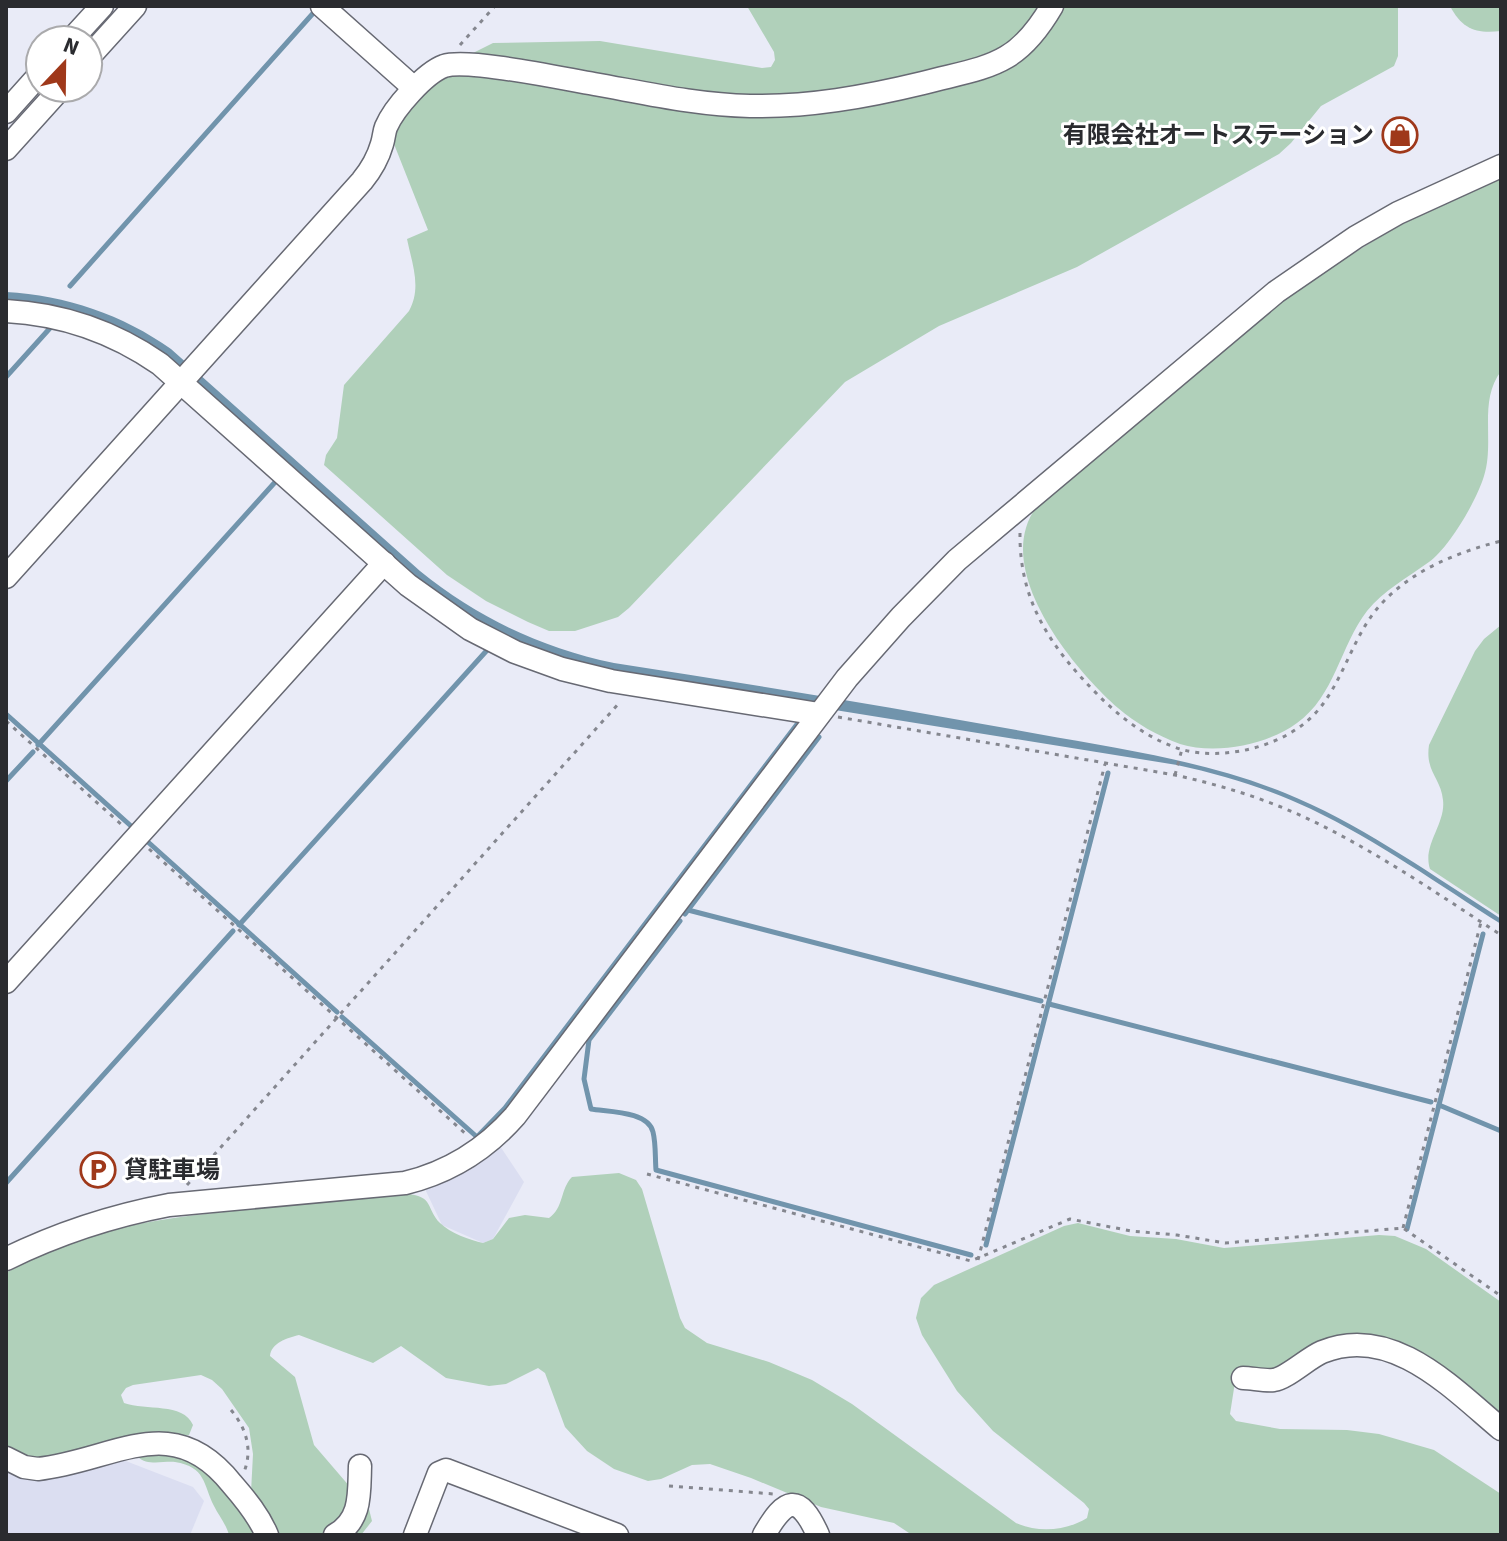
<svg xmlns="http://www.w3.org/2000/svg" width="1507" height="1541" font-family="'Source Sans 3','Noto Sans JP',sans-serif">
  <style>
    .built { fill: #dbdef1 }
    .green { fill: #b0d0ba }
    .water { fill: #7194ac }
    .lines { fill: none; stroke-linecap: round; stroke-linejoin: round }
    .stream { stroke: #7194ac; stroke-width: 5 }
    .minor-casing { stroke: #676973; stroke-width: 25 }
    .path { stroke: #85878f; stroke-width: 3; stroke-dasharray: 4 6; stroke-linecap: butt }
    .minor { stroke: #fff; stroke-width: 22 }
    .labels { text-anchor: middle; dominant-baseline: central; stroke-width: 6; stroke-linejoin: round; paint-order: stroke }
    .poi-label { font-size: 24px; font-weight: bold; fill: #2a2b2f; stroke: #fff; text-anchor: end }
  </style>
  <rect width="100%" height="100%" fill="#e9ebf7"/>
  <!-- built -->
  <g class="built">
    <path d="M500,1146L524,1182L493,1239L483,1243L442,1225L425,1189L473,1167Z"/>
    <path d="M118,1458L193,1487L204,1501L190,1535H6V1466Z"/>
  </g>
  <!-- green -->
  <g class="green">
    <path d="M747,6H1047L1004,54L874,90L747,101L469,55L493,43L600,41L762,68L771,67L775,60L774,52Z"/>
    <path d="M1057,6H1398V56L1394,66L1321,106L1291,143L1279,154L1077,267L939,326L845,382L629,608L618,617L575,631H549L528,622L486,601L447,575L324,465L326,455L337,438L344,385L409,311C422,287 412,264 407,239L428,230L392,139C405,112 427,84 454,71L704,108L985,72Z"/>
    <path d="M1450,6H1501V31C1476,34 1462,29 1450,6Z"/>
    <path d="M1501,179V371C1478,402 1495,441 1484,476C1477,500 1449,548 1429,562C1407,578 1384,590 1367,611C1340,646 1335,696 1297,723C1267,745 1216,755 1180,744C1158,736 1135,723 1118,708C1072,668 989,566 1038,505L1283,301C1351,252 1422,208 1501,179Z"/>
    <path d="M1501,625V916L1430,869C1422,845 1446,824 1443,800C1441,778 1425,772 1429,745L1475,651L1484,639Z"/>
    <path d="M619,1173L636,1180L642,1189L680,1318L685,1328L707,1343L769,1362L812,1380L852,1404L1016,1523C1038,1533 1066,1531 1087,1518L1089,1509L1084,1503L993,1431L957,1391L922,1335L916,1318L921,1298L934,1285L1064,1226L1078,1223L1130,1236L1176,1239L1224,1248L1379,1235L1395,1236L1426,1249L1501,1302V1423L1370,1342L1275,1375L1235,1382L1230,1414L1236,1421L1280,1429L1347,1430L1379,1434L1434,1450L1501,1494V1535H912L894,1523L821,1507L751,1478L710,1464L692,1465L661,1479L648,1481L614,1469L587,1451L565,1427L545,1373L538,1368L506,1384L489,1386L446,1378L401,1346L373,1363L299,1335C287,1338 271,1343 270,1356L295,1377L314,1445L369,1509L372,1521L361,1535H274L251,1492L253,1454L249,1428L222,1389L212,1380L201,1375L133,1385L126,1388L121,1395L124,1403C146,1411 183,1402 193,1425L189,1435L38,1462L6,1450V1273C82,1227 167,1217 254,1209C305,1204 356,1199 407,1194C434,1196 426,1209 440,1223C450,1233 470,1240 483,1243L493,1239L509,1218L525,1215L549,1218C564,1208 560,1189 572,1177Z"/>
    <path d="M159,1451L207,1465L260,1535H229C226,1524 219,1516 214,1506C203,1484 206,1467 175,1462C163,1461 147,1466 138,1457L140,1454Z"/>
  </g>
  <!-- water -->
  <path class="water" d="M6,292C66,295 123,315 171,349L420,571C478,618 542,648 614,663C756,685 897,708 1038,734C1121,749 1206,761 1285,793C1357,822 1423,869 1489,911L1501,919V924C1439,885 1378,841 1311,809C1269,789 1223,775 1177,765L612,674L541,655L452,610L164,358L6,304Z"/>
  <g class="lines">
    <!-- stream -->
    <g class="stream">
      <path d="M70,286L316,10"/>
      <path d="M6,377L51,327"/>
      <path d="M6,714L131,826"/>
      <path d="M38,745L277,480"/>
      <path d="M6,781L33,752"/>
      <path d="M148,842L337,1012"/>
      <path d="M688,910L1041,1001"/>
      <path d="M685,914L819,737"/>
      <path d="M680,921L589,1040L584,1079L591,1109C608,1112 648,1111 653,1132C656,1144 655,1158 656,1170L971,1255"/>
      <path d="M239,925L489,648"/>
      <path d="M1049,1004L1431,1102"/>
      <path d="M342,1017L477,1137L505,1108L801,719"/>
      <path d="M1439,1105L1501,1131"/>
      <path d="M6,1183L233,931"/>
      <path d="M1407,1229L1483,934"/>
      <path d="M986,1245L1108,773"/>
    </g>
    <defs>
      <g id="minor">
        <path d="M322,6L414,88"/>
        <path d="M71,40L102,6"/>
        <path d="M88,58L135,6"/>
        <path d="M6,112L40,74"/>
        <path d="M6,149L61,88"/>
        <path d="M6,311C62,314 114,332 160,364L408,585L470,629L515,652L562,669L611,681L819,714"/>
        <path d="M6,577L362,181C371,170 378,158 382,144C384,138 384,132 386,127C394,108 425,73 444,66C468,58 564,79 594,84C645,93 697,105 750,106C809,107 865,97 923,83C988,66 1016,68 1052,6"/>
        <path d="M6,982L384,563"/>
        <path d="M6,1259C59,1233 111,1216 169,1205L405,1183C450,1172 485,1150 515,1116L847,678L901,617L957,560L1276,292L1356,237L1398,213L1501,166"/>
        <path d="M1243,1378C1252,1378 1264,1381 1274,1380C1287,1378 1308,1358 1322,1352C1392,1323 1453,1389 1501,1429"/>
        <path d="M6,1458L24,1467L38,1469C114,1461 172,1408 232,1484C246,1500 259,1516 267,1535"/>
        <path d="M335,1535C362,1520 359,1493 360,1466"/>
        <path d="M415,1535L439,1473L446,1470L617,1535"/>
        <path d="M764,1535C785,1498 799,1492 818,1535"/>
      </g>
    </defs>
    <!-- minor casing -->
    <use href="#minor" class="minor-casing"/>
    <!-- path -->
    <g class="path">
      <path d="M460,45L495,6"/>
      <path d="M1020,533C1019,602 1052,649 1099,696C1122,719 1149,739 1180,749C1224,762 1289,746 1319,709C1346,676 1354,631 1384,601C1415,569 1458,552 1501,541"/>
      <path d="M838,717L1175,775C1220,785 1263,798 1304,817C1373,849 1438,894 1501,935"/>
      <path d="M6,721L122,825"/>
      <path d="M1175,775L1182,749"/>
      <path d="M149,849L467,1135"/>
      <path d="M647,1174L971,1261L1070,1219L1131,1231L1177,1235L1225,1243L1403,1228L1501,1296"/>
      <path d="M187,1185L620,702"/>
      <path d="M1403,1228L1481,922"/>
      <path d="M978,1260L1105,764"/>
      <path d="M231,1410C246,1428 253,1449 244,1472"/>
      <path d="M669,1486L774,1494"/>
    </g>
    <!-- minor -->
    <use href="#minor" class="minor"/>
  </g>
  <!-- icons -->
  <defs>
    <symbol id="shop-ring" viewBox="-11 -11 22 22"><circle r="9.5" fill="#fff" stroke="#9f381a" stroke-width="1.5"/><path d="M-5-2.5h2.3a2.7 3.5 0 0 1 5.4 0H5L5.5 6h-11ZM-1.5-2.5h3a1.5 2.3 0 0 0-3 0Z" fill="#9f381a"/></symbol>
    <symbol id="parking-ring" viewBox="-11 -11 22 22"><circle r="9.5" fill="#fff" stroke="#9f381a" stroke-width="1.5"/><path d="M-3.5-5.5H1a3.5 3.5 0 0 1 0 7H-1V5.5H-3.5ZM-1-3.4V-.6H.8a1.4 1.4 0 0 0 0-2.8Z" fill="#9f381a"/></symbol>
  </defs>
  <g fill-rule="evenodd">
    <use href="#shop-ring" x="1380" y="115" width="40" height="40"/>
    <use href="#parking-ring" x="78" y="1150" width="40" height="40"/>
  </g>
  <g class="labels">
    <!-- poi labels -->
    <g class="poi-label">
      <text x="1374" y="135">有限会社オートステーション</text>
      <text x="124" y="1170" text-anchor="start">貸駐車場</text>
    </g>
  </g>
  <!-- border -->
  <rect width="1507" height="1541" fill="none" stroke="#2a2b2f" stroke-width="16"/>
  <!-- north arrow -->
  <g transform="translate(64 64) rotate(22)"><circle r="38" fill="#ffffff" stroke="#aaaaac" stroke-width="2"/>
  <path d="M0-6L14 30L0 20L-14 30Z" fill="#9f381a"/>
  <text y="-12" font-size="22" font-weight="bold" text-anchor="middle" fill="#2a2b2f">N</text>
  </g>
</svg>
